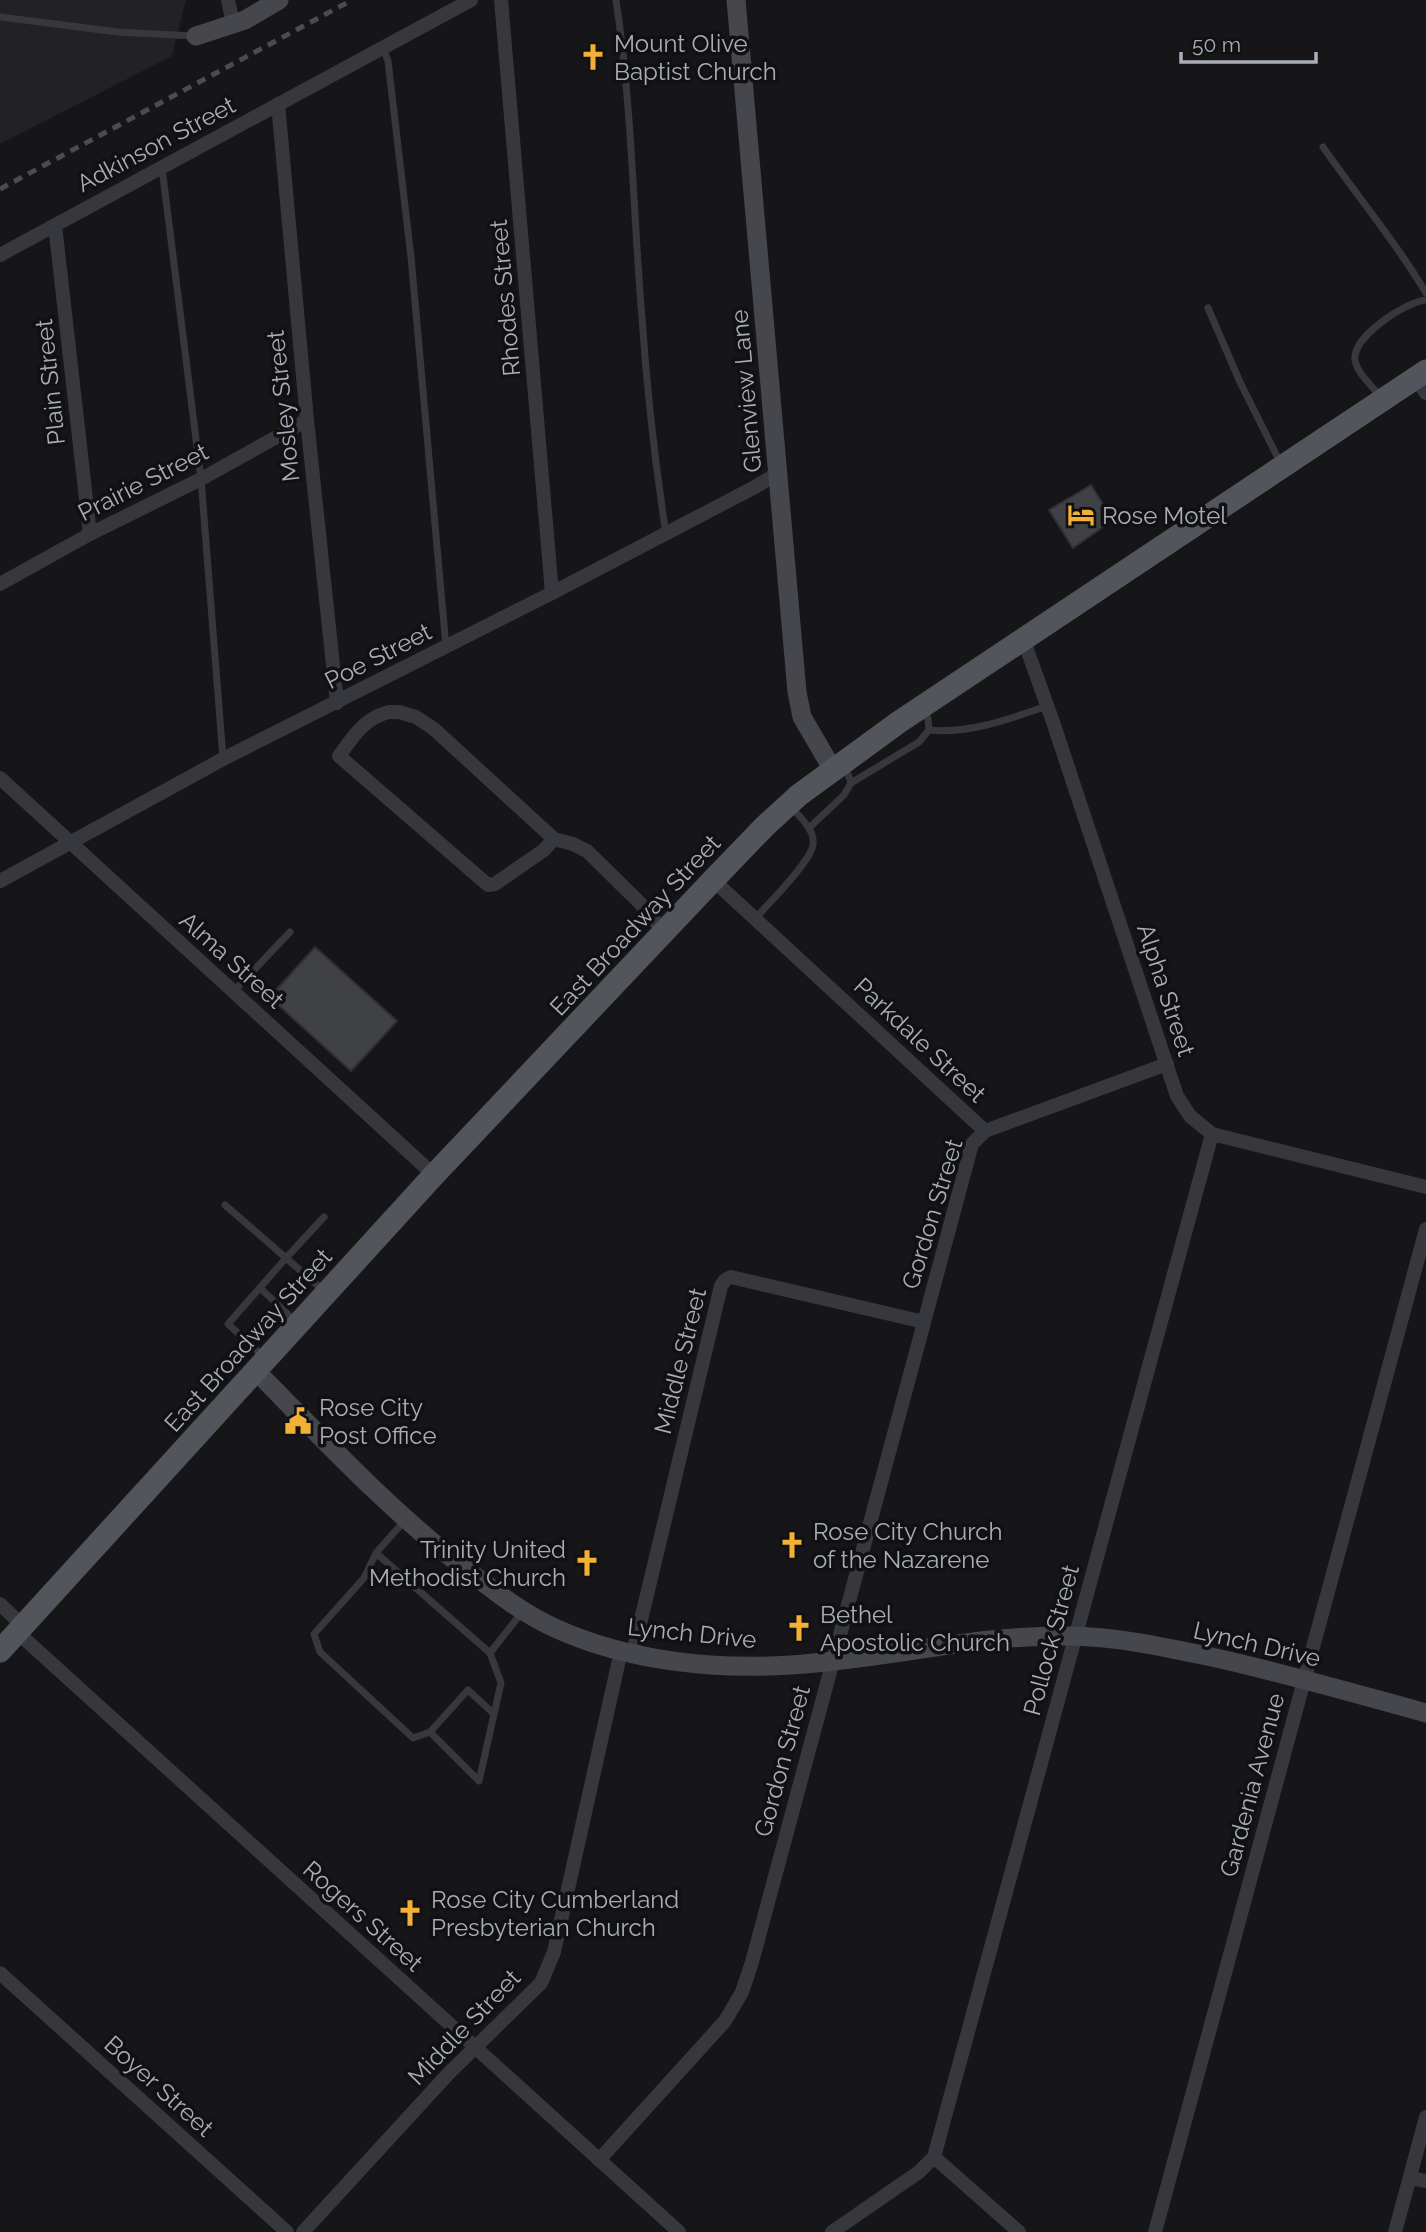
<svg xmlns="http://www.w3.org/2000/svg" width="1426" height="2232" font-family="Raleway,sans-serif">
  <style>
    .built { fill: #222225 }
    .building { fill: #404145; stroke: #303034; stroke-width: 2 }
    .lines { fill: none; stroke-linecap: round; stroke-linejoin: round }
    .lane { stroke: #37383d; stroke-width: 7 }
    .street { stroke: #37383d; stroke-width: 14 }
    .secondary { stroke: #45474d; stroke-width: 19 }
    .primary { stroke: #53555c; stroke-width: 23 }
    .rail { stroke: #4a4c52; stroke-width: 5; stroke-dasharray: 9 7; stroke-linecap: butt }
    .labels { text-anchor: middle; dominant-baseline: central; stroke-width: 7; stroke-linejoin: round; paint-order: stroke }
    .poi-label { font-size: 24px; fill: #a8adb8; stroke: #111113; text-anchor: start }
    .street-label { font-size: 24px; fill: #a8adb8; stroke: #111113 }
  </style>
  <rect width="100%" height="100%" fill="#161618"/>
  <!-- built -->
  <path class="built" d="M0,0H186L172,56L0,144Z"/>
  <!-- building -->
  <g class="building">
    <path d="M1091,485L1113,520L1073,548L1049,510Z"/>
    <path d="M315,947L397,1021L351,1071L274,1001L281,993L277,989Z"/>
  </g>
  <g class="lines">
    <!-- lane -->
    <g class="lane">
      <path d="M616,0C632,105 633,212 642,318C647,390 655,463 666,534"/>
      <path d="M0,17L118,32L194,36"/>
      <path d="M383,48L388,61L411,257L446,647"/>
      <path d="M1323,147C1357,196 1396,242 1426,293"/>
      <path d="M162,168L201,479L223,758"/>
      <path d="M1208,308L1240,382L1280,462"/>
      <path d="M1380,396C1372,386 1357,373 1355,360C1352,337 1405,302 1426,300"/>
      <path d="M929,730C970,734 1009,719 1047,706"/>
      <path d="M851,783L919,742L929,730L928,719L923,708"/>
      <path d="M810,827L844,795L851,783L845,765"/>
      <path d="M755,919C768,904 811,861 813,845C815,830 801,818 792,808"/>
      <path d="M233,992L290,932"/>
      <path d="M225,1205L286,1258L324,1217"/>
      <path d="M260,1288L295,1321"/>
      <path d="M265,1358L228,1324L286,1258L324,1291"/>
      <path d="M406,1519L376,1553L364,1578L314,1634L320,1652L413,1738L430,1732"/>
      <path d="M376,1553L490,1653L501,1683L479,1781L430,1732L468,1690L494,1714"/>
      <path d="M490,1653L522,1612"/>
    </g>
    <!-- street -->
    <g class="street">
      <path d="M228,0L233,24"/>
      <path d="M501,0L552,593"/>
      <path d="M278,104L307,420L337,703"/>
      <path d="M55,225L90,534"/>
      <path d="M0,255L471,0"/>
      <path d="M1416,378L1426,393"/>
      <path d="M0,584L90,534L201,479L307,420"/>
      <path d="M1024,641L1053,722L1177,1096L1190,1116L1212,1134L1426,1187"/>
      <path d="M389,712H399L416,717L434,729L554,839L544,850L495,884L488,885L339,756C353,737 364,718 389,712Z"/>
      <path d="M0,778L434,1175"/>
      <path d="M554,839L573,844L587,851L641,904L664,932"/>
      <path d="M713,880L985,1131L1167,1064"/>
      <path d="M0,881L223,759L552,593L755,487L778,473"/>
      <path d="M0,1604L23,1626"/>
      <path d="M17,1632L679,2232"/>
      <path d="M633,1653L721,1286L725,1280L731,1277L924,1322"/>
      <path d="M0,1973L287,2232"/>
      <path d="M934,2157L1019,2232"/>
      <path d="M599,2160L725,2021L742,1992L752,1962L972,1144L985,1131"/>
      <path d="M1410,2178L1426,2181"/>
      <path d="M303,2232L449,2073L541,1983L554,1952L621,1651"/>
      <path d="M832,2232L919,2172L934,2157L1212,1134"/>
      <path d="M1155,2232L1426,1229"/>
      <path d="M1395,2232L1426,2117"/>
    </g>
    <!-- secondary -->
    <g class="secondary">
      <path d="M736,0L797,692L802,717L833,770"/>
      <path d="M196,36L245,20L279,0"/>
      <path d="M255,1370C324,1440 392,1513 471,1573C498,1594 525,1615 557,1629C628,1661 714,1670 791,1665C886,1659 978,1634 1073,1636C1118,1637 1164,1647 1207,1656C1281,1672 1353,1693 1426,1713"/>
    </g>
    <!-- primary -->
    <path class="primary" d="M0,1651L434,1175L713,880L765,826L799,795L899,722L1426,371"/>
    <!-- rail -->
    <path class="rail" d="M0,189L352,0"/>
  </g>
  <!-- icons -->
  <defs>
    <symbol id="church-bare" viewBox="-9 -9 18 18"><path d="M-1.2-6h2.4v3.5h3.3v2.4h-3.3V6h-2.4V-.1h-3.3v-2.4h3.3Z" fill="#f2b134" stroke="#111113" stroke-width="2.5" paint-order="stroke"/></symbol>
    <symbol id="hotel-bare" viewBox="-9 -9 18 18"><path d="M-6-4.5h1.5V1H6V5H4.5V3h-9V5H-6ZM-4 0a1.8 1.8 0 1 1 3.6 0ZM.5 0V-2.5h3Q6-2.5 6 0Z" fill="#f2b134" stroke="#111113" stroke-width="2.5" paint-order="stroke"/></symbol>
    <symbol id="civic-bare" viewBox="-9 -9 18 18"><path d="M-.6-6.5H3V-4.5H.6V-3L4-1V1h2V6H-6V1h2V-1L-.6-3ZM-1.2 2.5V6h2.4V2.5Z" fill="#f2b134" stroke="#111113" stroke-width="2.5" paint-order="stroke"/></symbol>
  </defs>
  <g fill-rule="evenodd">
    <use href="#church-bare" x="574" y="38" width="38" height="38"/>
    <use href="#hotel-bare" x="1062" y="496" width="38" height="38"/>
    <use href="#civic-bare" x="279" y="1402" width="38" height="38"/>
    <use href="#church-bare" x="773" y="1526" width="38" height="38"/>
    <use href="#church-bare" x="568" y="1544" width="38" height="38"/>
    <use href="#church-bare" x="780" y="1609" width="38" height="38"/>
    <use href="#church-bare" x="391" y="1894" width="38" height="38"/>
  </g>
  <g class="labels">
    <!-- poi labels -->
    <g class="poi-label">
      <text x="614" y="43">Mount Olive<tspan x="614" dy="28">Baptist Church</tspan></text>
      <text x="1102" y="515">Rose Motel</text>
      <text x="319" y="1407">Rose City<tspan x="319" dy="28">Post Office</tspan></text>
      <text x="813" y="1531">Rose City Church<tspan x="813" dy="28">of the Nazarene</tspan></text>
      <text x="566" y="1549" text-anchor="end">Trinity United<tspan x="566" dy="28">Methodist Church</tspan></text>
      <text x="820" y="1614">Bethel<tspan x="820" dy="28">Apostolic Church</tspan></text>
      <text x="431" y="1899">Rose City Cumberland<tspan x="431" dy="28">Presbyterian Church</tspan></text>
    </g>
    <!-- street labels -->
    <g class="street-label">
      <text transform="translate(156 144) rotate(-28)">Adkinson Street</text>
      <text transform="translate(505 298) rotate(-95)">Rhodes Street</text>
      <text transform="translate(50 382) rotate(-96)">Plain Street</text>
      <text transform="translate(746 391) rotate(-95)">Glenview Lane</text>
      <text transform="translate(283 406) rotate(-96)">Mosley Street</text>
      <text transform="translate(143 482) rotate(-27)">Prairie Street</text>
      <text transform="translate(378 656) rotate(-27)">Poe Street</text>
      <text transform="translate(635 925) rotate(-47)">East Broadway Street</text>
      <text transform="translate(232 960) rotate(42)">Alma Street</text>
      <text transform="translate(1166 990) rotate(72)">Alpha Street</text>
      <text transform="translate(920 1040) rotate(43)">Parkdale Street</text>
      <text transform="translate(932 1214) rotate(-73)">Gordon Street</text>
      <text transform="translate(248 1340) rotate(-48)">East Broadway Street</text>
      <text transform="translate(680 1361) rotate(-76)">Middle Street</text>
      <text transform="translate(692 1633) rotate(6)">Lynch Drive</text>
      <text transform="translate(1051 1640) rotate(-75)">Pollock Street</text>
      <text transform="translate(1257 1644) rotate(13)">Lynch Drive</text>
      <text transform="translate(782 1761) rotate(-75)">Gordon Street</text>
      <text transform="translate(1252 1785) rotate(-75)">Gardenia Avenue</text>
      <text transform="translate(363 1916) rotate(42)">Rogers Street</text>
      <text transform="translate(464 2027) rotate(-46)">Middle Street</text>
      <text transform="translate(159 2086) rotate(42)">Boyer Street</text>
    </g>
  </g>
  <!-- scale -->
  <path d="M1181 52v10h135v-10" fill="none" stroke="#a8adb8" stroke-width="3.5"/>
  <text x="1192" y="52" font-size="21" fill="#a8adb8" stroke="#111113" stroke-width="5" paint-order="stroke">50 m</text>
</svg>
